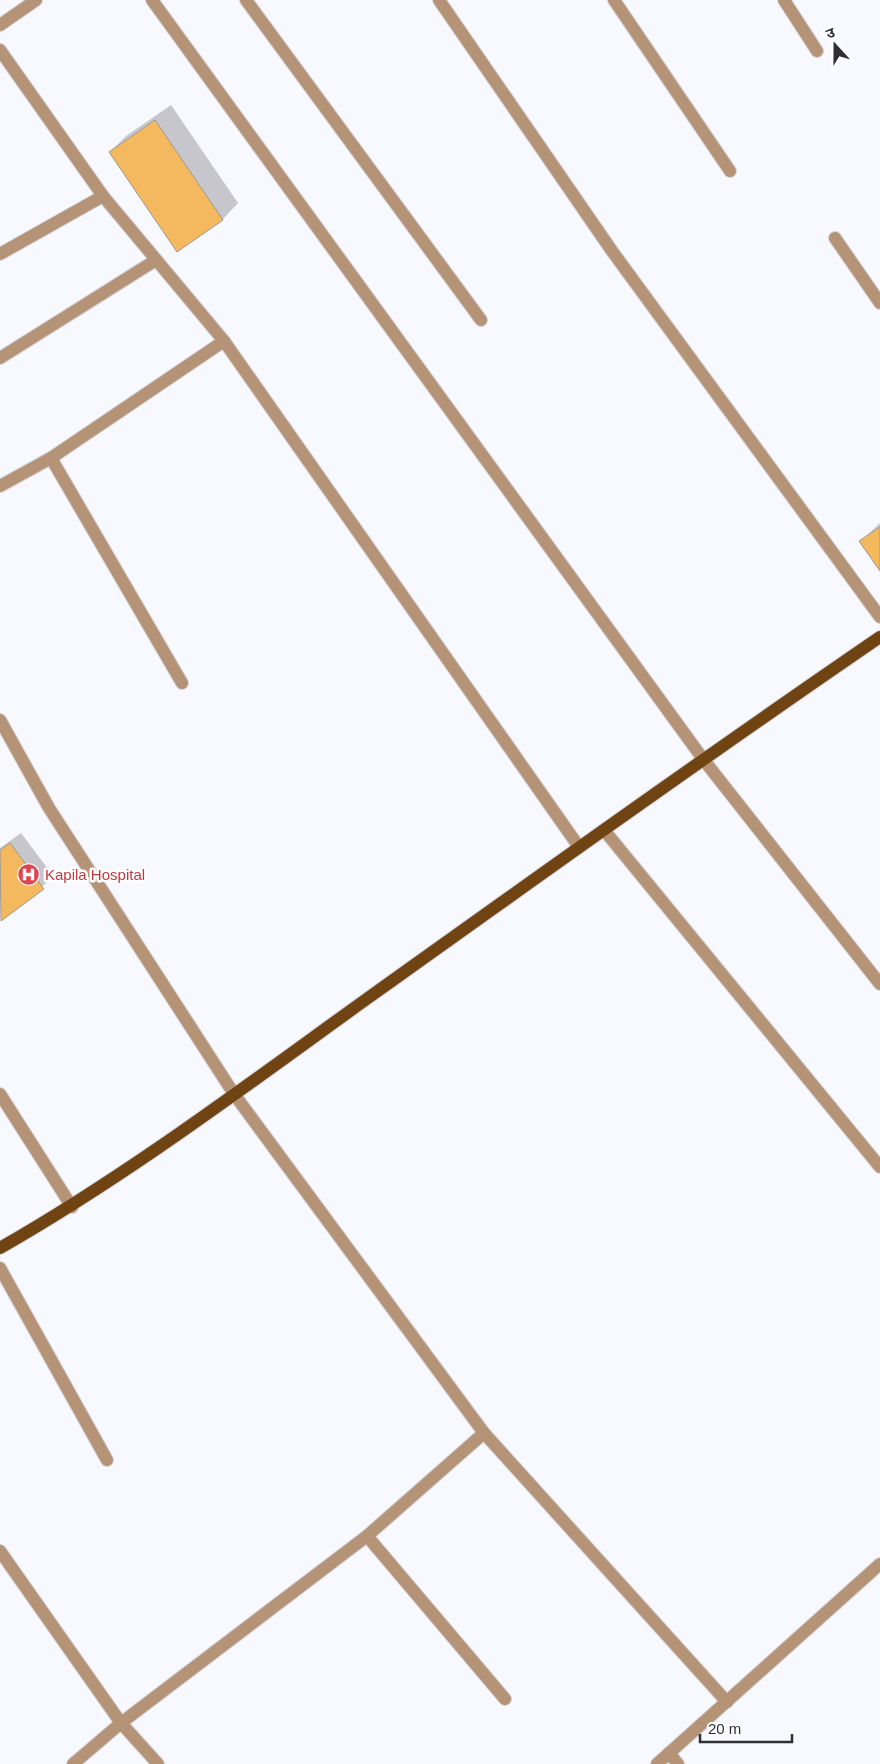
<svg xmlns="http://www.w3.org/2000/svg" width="880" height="1764" font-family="Helvetica,'Noto Sans Devanagari',sans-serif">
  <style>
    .shadow { fill: #0003 }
    .building { fill: #f4b95e; stroke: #9f988f }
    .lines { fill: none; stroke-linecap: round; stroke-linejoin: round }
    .minor-casing { stroke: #d4d4da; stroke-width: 14 }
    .primary-casing { stroke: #d4d4da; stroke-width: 14 }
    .minor { stroke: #b59376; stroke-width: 12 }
    .primary { stroke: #704313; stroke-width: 12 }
    .labels { text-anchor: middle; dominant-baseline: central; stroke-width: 5; stroke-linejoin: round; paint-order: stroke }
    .health-label { font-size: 15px; fill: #be3a42; stroke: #fff; text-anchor: start }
  </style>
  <rect width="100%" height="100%" fill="#f8f8ff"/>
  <!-- shadow -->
  <g class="shadow">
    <path d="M171,105L238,203L223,219L177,250L110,152L126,136Z"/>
    <path d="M880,523V568L861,541Z"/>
    <path d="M21,833L54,877L1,919L0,848Z"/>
  </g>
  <!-- building -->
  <g class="building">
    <path d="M155,120L223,220L177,252L109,152Z"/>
    <path d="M880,527V571L859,541Z"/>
    <path d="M10,843L44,889L1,921L0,850Z"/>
  </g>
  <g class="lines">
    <defs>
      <g id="minor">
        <path d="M152,0L703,759L880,984"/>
        <path d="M246,0L481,320"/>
        <path d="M439,0L612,251L880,617"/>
        <path d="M614,0L730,171"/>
        <path d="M784,0L817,51"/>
        <path d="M0,25L36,0"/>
        <path d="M0,50L103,196L224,341L579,847"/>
        <path d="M835,238L880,303"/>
        <path d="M0,254L103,196"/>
        <path d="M0,358L156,260"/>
        <path d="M51,458L182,683"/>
        <path d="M0,486L51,458L224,341"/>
        <path d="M0,720L49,808L234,1094L484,1433L727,1702"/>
        <path d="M604,830L880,1167"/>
        <path d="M0,1094L72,1207"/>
        <path d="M0,1268L107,1460"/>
        <path d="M367,1536L505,1699"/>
        <path d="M0,1551L121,1723L158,1764"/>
        <path d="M669,1753L678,1764"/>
        <path d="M73,1764L121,1723L367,1536L484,1433"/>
        <path d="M657,1764L880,1564"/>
      </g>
      <path id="primary" d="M0,1248C126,1176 243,1088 361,1003C533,880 705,757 880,637"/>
    </defs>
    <!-- minor casing -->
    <use href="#minor" class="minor-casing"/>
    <!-- primary casing -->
    <use href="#primary" class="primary-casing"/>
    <!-- minor -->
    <use href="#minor" class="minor"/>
    <!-- primary -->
    <use href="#primary" class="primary"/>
  </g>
  <!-- icons -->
  <defs>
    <symbol id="hospital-disc" viewBox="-11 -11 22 22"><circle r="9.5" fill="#e0444e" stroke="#fff"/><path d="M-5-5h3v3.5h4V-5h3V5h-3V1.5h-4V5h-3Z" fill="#fff"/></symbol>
  </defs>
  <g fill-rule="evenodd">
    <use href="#hospital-disc" x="16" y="862" width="25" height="25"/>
  </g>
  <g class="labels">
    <!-- health labels -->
    <g class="health-label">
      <text x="45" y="874">Kapila Hospital</text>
    </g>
  </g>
  <!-- north arrow -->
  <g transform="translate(835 45) rotate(339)" stroke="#ffffff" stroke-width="4" paint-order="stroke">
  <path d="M0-4L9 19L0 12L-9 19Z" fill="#2e2e33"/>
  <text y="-8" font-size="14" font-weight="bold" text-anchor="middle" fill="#2e2e33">उ</text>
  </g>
  <!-- scale -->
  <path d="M700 1734v8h92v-8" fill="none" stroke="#2e2e33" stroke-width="2.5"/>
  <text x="708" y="1734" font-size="15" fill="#2e2e33" stroke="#ffffff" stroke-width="4" paint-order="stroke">20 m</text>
</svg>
